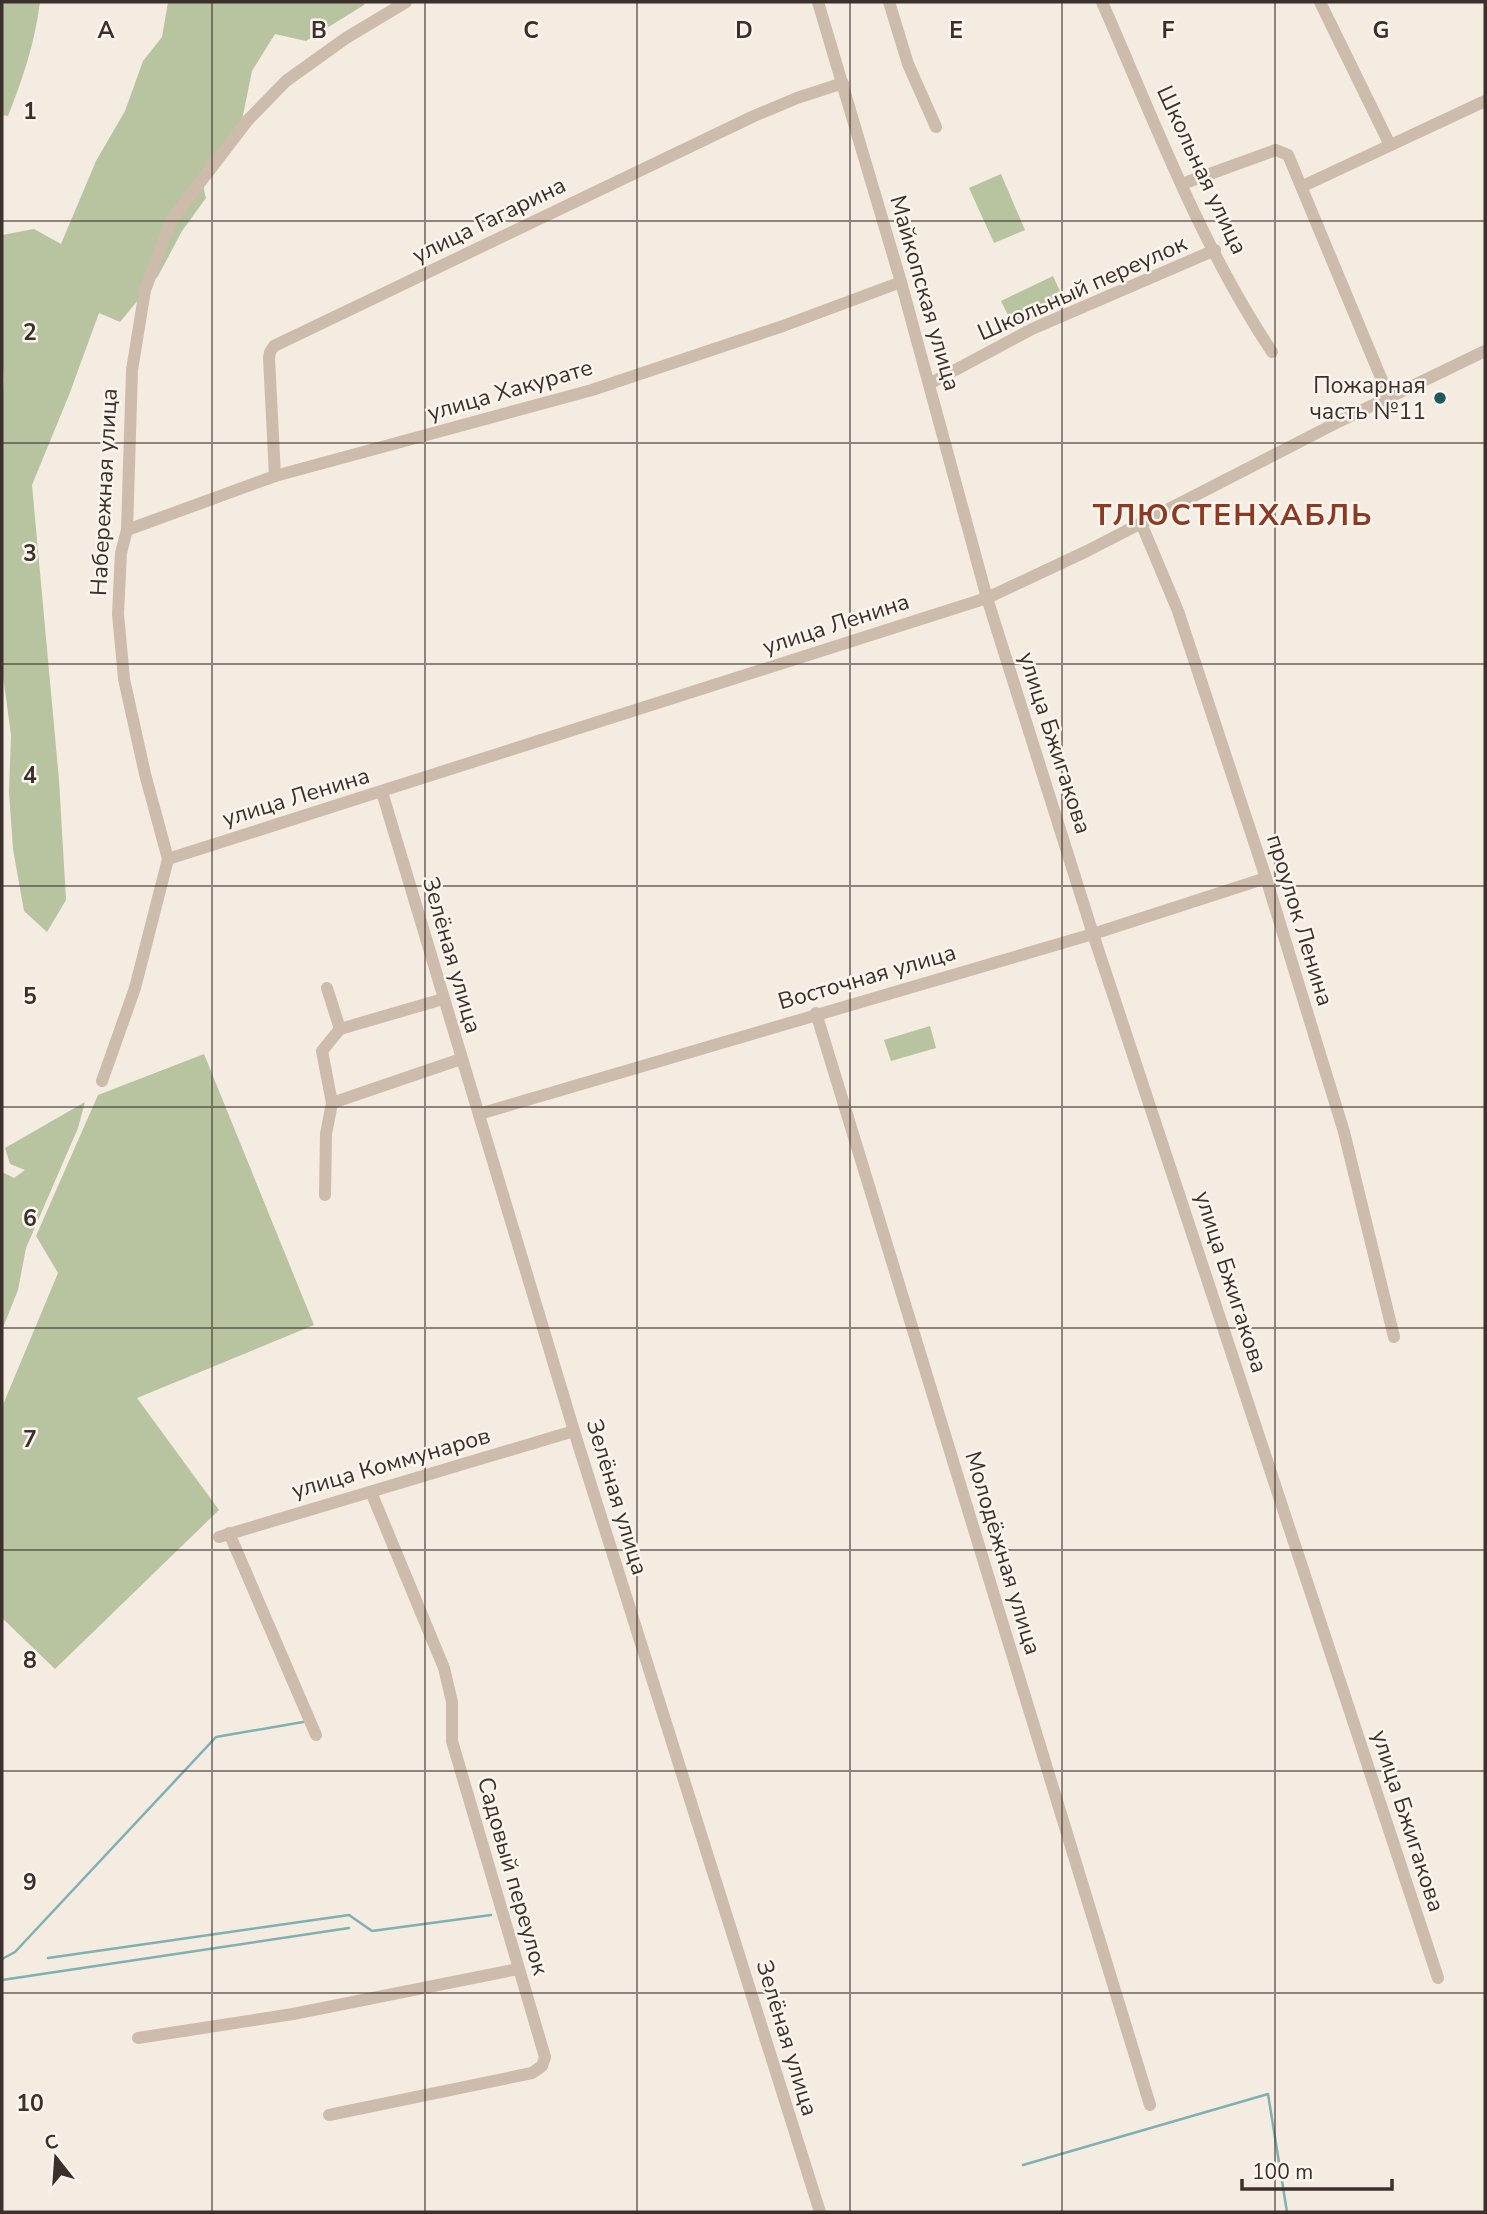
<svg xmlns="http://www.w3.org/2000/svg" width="1487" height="2214" font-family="'Nunito Sans',sans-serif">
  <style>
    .green { fill: #b8c4a0 }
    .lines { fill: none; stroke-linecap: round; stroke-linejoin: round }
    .stream { stroke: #7fb0b2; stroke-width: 2.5 }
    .minor { stroke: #cdbbac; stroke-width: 12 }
    .grid { fill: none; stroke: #3b302b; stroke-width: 2; stroke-opacity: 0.55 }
    .poi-dot { fill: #1f5a5e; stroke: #fbf5ee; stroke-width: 2.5 }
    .labels { text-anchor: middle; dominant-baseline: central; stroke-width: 5; stroke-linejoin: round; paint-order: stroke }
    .street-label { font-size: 23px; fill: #3b302b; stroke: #fbf5ee }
    .poi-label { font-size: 23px; fill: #3b302b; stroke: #fbf5ee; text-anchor: end }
    .district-label { font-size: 30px; font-weight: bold; letter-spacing: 2px; fill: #8c3b22; stroke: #fbf5ee }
    .grid-label { font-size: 23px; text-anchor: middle; font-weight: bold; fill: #3b302b; stroke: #fbf5ee; stroke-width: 5; stroke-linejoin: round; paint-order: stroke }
  </style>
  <rect width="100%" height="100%" fill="#f4ebe1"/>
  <!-- green -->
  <g class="green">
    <path d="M2,2H40C35,42 23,78 8,116L2,115Z"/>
    <path d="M168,2H365L364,5L306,41L275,34L252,71L242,120L200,173L206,198L182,231L158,276L120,322L99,313L69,395L32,485L59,780L66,900L47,932L24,911L13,849L9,792L11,735L2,669V407L4,380L2,350V235L34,229L61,244L96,161L125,111L143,61L162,37Z"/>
    <path d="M1001,174L1025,230L994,243L969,188Z"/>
    <path d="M1053,276L1065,302L1014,327L1001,301Z"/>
    <path d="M930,1026L936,1048L891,1061L884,1040Z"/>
    <path d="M204,1054L314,1325L137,1398L219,1510L55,1669L2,1618V1407L58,1273L36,1236L98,1095Z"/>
    <path d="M85,1102L78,1128L26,1248L18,1290L2,1330V1172L14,1178L25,1170L10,1164L5,1148Z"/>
  </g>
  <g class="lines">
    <!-- stream -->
    <g class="stream">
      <path d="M48,1958L349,1915L372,1931L491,1915"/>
      <path d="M2,1959L15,1952L216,1737L303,1722"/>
      <path d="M2,1980L349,1928"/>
      <path d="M1023,2165L1268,2094L1287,2212"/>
    </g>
    <!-- minor -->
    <g class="minor">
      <path d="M818,2L901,282L987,598L1093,934L1438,1978"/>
      <path d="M889,2L908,64L936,127"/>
      <path d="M1102,2C1154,120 1200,244 1272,352"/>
      <path d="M1320,2L1390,145"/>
      <path d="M1182,184L1276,150L1288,155L1389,397"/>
      <path d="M1303,186L1485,101"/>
      <path d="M929,384L1032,329L1215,250"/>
      <path d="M275,476L269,358L270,352L274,346L754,116L797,98L843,83"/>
      <path d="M1141,523L1178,611L1266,878L1344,1132L1394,1337"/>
      <path d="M127,530L275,476L592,390L783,326L901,282"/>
      <path d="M382,792L574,1431L820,2212"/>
      <path d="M168,859L987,598L1085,552L1340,421L1485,351"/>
      <path d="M327,988L340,1029L443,999"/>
      <path d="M816,1013L1150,2105"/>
      <path d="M102,1081L135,988L168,859L145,774L124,679L118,614L121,553L127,530L132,370L145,290L172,219L248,120L286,81L346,38L406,2"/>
      <path d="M332,1103L322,1051L340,1029"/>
      <path d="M479,1114L1093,934L1266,878"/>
      <path d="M325,1195L326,1134L332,1103L461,1059"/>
      <path d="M229,1533L316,1735"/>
      <path d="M219,1537L574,1431"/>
      <path d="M138,2038L293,2014L518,1969"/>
      <path d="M329,2115L532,2073L542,2066L545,2057L452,1741V1702L444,1668L371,1492"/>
    </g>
  </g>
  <!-- grid -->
  <path class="grid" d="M212,2V2212M425,2V2212M637,2V2212M850,2V2212M1062,2V2212M1275,2V2212M2,221H1485M2,443H1485M2,664H1485M2,886H1485M2,1107H1485M2,1328H1485M2,1550H1485M2,1771H1485M2,1993H1485"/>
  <!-- markers -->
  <circle class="poi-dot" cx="1440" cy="398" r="7"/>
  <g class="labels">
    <!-- street labels -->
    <g class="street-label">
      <text transform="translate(1202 170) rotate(65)">Школьная улица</text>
      <text transform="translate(489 220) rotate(-26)">улица Гагарина</text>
      <text transform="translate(1082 288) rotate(-24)">Школьный переулок</text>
      <text transform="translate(925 293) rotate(74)">Майкопская улица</text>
      <text transform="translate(510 390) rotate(-16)">улица Хакурате</text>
      <text transform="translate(104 492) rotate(-87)">Набережная улица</text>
      <text transform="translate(836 624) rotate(-18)">улица Ленина</text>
      <text transform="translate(1055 743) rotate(72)">улица Бжигакова</text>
      <text transform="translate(296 797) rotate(-17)">улица Ленина</text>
      <text transform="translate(1300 920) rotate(73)">проулок Ленина</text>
      <text transform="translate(452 955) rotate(74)">Зелёная улица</text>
      <text transform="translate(867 977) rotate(-16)">Восточная улица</text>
      <text transform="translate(1231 1282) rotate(72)">улица Бжигакова</text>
      <text transform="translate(391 1463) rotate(-16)">улица Коммунаров</text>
      <text transform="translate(617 1497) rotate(73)">Зелёная улица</text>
      <text transform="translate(1003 1553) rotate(73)">Молодёжная улица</text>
      <text transform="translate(1408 1821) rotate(72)">улица Бжигакова</text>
      <text transform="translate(513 1876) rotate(74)">Садовый переулок</text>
      <text transform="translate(787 2038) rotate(73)">Зелёная улица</text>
    </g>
    <!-- poi labels -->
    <g class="poi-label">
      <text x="1426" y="385">Пожарная<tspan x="1426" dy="26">часть №11</tspan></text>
    </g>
    <!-- district labels -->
    <g class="district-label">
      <text x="1233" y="515">ТЛЮСТЕНХАБЛЬ</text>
    </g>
  </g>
  <g class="grid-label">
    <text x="106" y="38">A</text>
    <text x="319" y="38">B</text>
    <text x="531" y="38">C</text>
    <text x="744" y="38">D</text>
    <text x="956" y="38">E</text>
    <text x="1168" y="38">F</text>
    <text x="1381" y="38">G</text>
    <text x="30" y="119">1</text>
    <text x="30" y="340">2</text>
    <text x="30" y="561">3</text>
    <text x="30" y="783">4</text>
    <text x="30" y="1004">5</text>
    <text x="30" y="1226">6</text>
    <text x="30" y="1447">7</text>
    <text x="30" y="1668">8</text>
    <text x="30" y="1890">9</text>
    <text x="30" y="2111">10</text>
  </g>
  <!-- border -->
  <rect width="1487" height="2214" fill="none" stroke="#3b302b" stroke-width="7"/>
  <!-- north arrow -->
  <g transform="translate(56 2158) rotate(343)" stroke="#fbf5ee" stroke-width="5" paint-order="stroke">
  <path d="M0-5L12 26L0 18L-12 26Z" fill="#3b302b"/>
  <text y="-10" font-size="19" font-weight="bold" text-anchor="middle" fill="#3b302b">С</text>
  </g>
  <!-- scale -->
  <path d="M1242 2179v10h150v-10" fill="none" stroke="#3b302b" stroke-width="3.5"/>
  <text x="1252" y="2179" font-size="21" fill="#3b302b" stroke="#fbf5ee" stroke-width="5" paint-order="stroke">100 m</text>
</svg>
